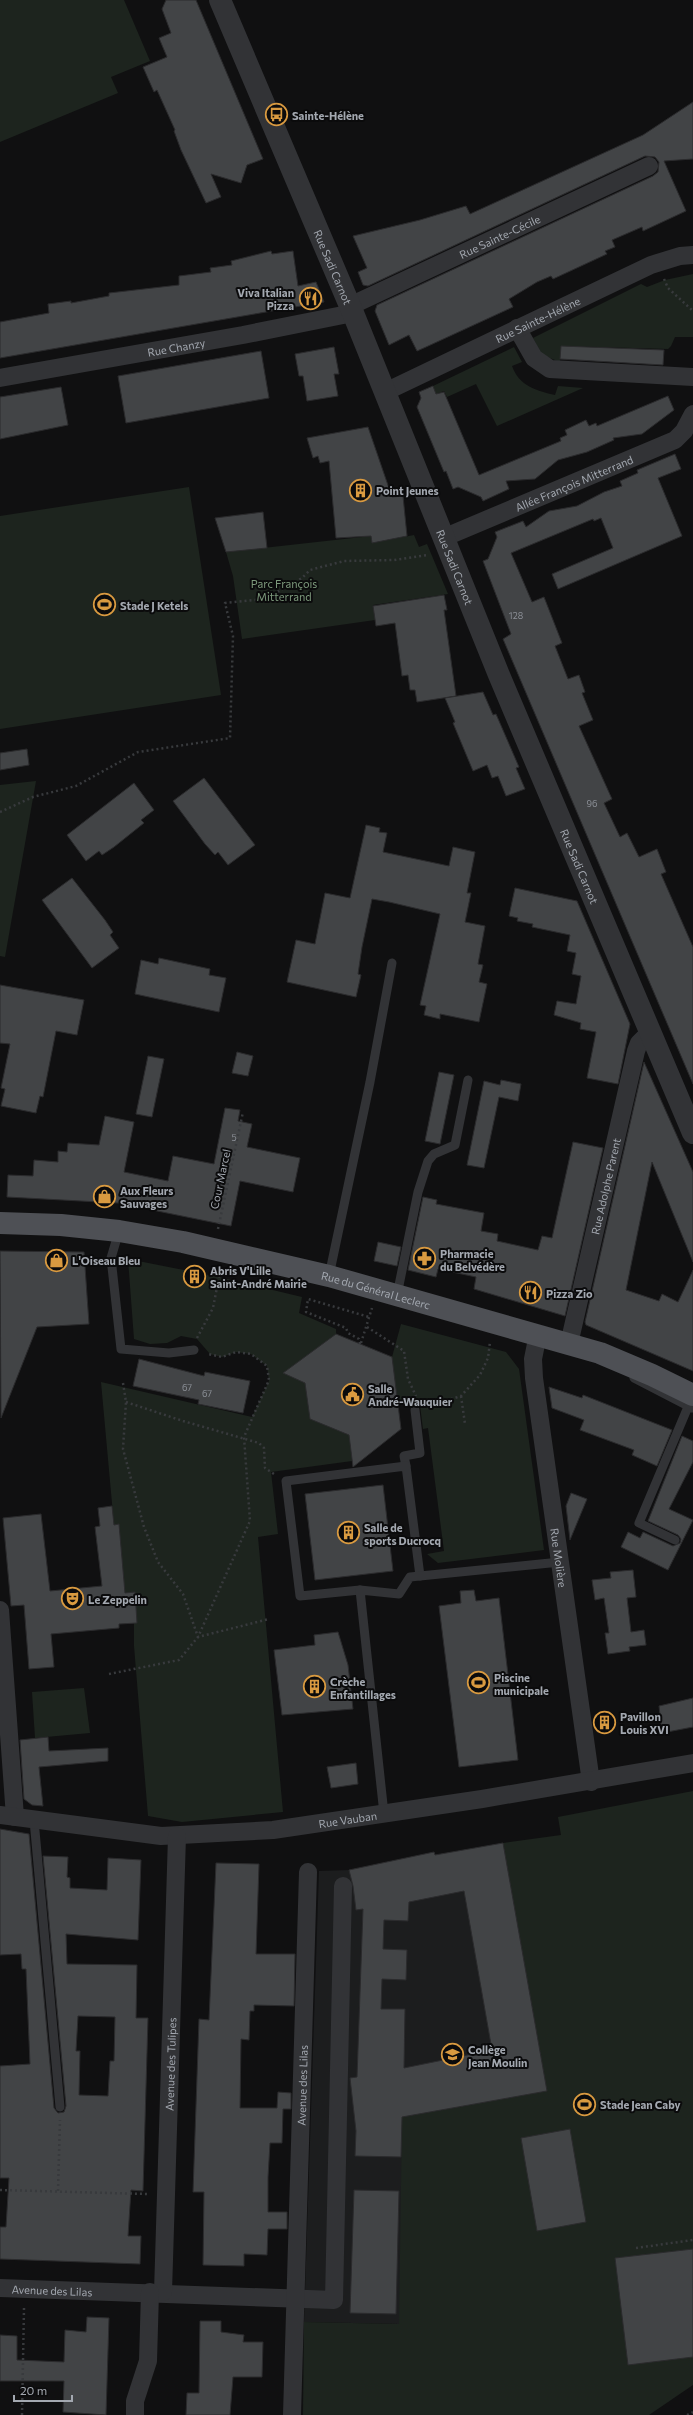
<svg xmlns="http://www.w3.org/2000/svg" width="693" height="2415" font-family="Commissioner,sans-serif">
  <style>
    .built { fill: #1c1d1e }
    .green { fill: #1d241e }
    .building { fill: #424446; stroke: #2b2b2d; fill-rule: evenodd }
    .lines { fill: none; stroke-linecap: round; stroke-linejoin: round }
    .path { stroke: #383a3d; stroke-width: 2.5; stroke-dasharray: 2 3; stroke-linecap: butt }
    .service { stroke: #323336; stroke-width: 9 }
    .minor { stroke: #323336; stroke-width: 18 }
    .tertiary { stroke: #323336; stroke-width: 22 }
    .primary { stroke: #4e5055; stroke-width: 22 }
    .labels { text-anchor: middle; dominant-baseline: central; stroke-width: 4; stroke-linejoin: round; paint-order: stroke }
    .number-label { font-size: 9px; fill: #8b8f96 }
    .poi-label { font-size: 11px; font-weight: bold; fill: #a3a8b0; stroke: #0b0b0c; text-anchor: start }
    .street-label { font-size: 11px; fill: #a3a8b0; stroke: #0b0b0c }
    .park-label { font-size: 11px; fill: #7d997c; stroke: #0b0b0c }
  </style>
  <rect width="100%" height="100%" fill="#101011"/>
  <!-- built -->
  <path class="built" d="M503,1843L616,2238L399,2324L304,2322L319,1871L349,1870L434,1852L435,1855Z"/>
  <!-- green -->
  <g class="green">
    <path d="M0,0H124L150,61L111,77L118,93L0,142Z"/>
    <path d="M693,274V337H675L671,346L668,349L561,346L560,362L542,355L533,338L641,284L647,287L665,280Z"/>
    <path d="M514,347L522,362L512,366C519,386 537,391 555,395L558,386L583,388L497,426L476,384L447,397L444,391L436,394L433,386Z"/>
    <path d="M189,487L221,695L0,729V516Z"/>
    <path d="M414,535L419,547L427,544L448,594L373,605L375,620L242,639L233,576L226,552L371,536L372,543Z"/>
    <path d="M36,781L5,957L0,956V785Z"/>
    <path d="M128,1259L219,1277L302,1297L299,1313L336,1329V1334L288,1370L305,1383L310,1419L349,1435L352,1461L271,1472L278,1534L258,1537L283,1812L182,1822L148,1816L134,1646V1592L125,1593L119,1525H114L101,1382L252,1417L269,1381L267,1366L251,1354L236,1352L222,1357L210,1354L197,1339L181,1336L167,1343L150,1344L134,1339Z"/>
    <path d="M401,1324L506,1352L519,1369L544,1550L438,1563L427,1554L444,1551L428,1428L423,1429L420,1405H398L392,1357Z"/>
    <path d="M84,1688L90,1733L35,1738L32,1692Z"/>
    <path d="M693,1791V2385L649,2415H303L304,2322L399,2324L402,2117L547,2091L503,1843L561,1835L558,1817Z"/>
  </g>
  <!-- building -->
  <g class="building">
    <path d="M166,0H196L263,159L247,165L241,183L211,174L221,197L206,203L181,150L174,131L175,130L157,90L154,92L143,67L167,57L159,38L171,33L162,9Z"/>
    <path d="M693,102V159L664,161L686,211L643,231L642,227L612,240L615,247L605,251L607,254L553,279L551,276L537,282L509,299L513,307L426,347L417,351L409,335L389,345L375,311L377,305L653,176L658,172L659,162L655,157L645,156L368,286L363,285L358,272L367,268L353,236L420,220L466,206L470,214L643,135Z"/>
    <path d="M271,251L272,254L293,251L298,286L316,282L324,302L0,358V322L49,313L48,304L71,301V303L109,296V293L179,285V276L211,272L210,268L232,265L231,261Z"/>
    <path d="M561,346L664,350L663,365L560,359Z"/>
    <path d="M334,347L339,374H334L338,396L307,401L303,376H299L295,354Z"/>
    <path d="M261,351L269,398L126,423L118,376Z"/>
    <path d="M433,386L436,394L444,392L479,475L561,441L560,438L567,435L565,430L586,420L589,426L596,423L597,426L668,396L674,410L642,434L613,438L614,440L587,452L558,460L535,479L506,481L509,489L483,501L481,497L458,487L453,489L446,471L444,472L417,407L421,398L419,392Z"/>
    <path d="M61,387L68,425L0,439V397Z"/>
    <path d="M368,427L392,497L403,496L407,536L372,543L371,536L336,538L329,461L320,463L318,456L313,458L307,438Z"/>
    <path d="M675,454L681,469L658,478L682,536L558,589L552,574L613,548L601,518L594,521L593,519L511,553L532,602L544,597L562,643L555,646L568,679L579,675L585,692L582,693L593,720L579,726L612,799L604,803L620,837L627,833L639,857L657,849L666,872L661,874L693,947V1084L503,639L511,634L483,561L488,559L497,537L495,532L523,521L526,527L549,511L577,506L604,492L622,486L620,481L638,473L637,470Z"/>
    <path d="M263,512L267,548L226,552L215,518Z"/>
    <path d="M444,595L447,610H444L456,696L417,702L415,690H410L408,675L402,676L395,623L376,626L373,606Z"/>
    <path d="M483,692L493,715L496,714L519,767L516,768L525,789L506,796L498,776L492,778L487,765L473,771L453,723L455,722L445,698Z"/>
    <path d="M27,749L29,765L0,770V753Z"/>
    <path d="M204,778L255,845L228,865L218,852L215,855L205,844L173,801Z"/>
    <path d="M134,783L154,810L141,820L144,823L114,847L102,855L99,851L86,861L67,835Z"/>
    <path d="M366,825L380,828L379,832L387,833L383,852L449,866L453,847L475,852L467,893H471L465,922L485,926L478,964L483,965L479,982L487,984L479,1022L440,1014V1019L424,1015L426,1006L420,1005L440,914L389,902L372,899L362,947L358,974L361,975L356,997L287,982L296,940L315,944L325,893L350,898Z"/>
    <path d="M72,878L105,920L113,932L110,935L119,948L92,968L42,900Z"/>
    <path d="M515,888L577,901L630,1024L618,1084L587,1078L596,1032L580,1029L581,1023L554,1015L557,1001L576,1004L581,976L572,974L576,953L567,951L570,935L532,927L533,924L517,921L518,918L509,916Z"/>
    <path d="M159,958L210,969L209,975L226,978L219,1012L135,994L141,960L158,964Z"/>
    <path d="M0,985L84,1000L77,1035L56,1031L43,1097L40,1096L36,1113L1,1106L5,1089L1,1088L10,1044L0,1043Z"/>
    <path d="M237,1052L253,1056L248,1076L232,1073Z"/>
    <path d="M148,1056L164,1059L152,1117L136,1114Z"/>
    <path d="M644,1062L693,1172V1262L652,1162L626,1290L659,1301L662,1294L678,1302L693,1270V1371L586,1325L585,1322Z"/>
    <path d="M439,1072L454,1075L440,1144L425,1141Z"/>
    <path d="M501,1080L521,1084L518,1101L499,1097L484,1168L467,1165L484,1081L500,1085Z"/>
    <path d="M225,1108L240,1110L238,1121L252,1124L247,1147L300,1158L293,1192L240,1181L231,1226L118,1203L7,1197L8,1175L33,1176L34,1160L58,1162V1151L67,1152L68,1143L99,1145L105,1116L134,1122L124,1172L168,1181L173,1156L214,1164Z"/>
    <path d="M573,1142L603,1148L565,1316L474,1289L476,1277L438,1269L436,1277L408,1270L423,1197L437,1200L436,1204L484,1213L481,1231L498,1234L497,1241L538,1250L542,1236L552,1238Z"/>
    <path d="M378,1242L401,1247L397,1266L374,1261Z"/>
    <path d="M0,1251L84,1252L89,1324L37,1327L1,1418Z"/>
    <path d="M336,1334L392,1357L401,1429L353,1467L349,1435L310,1419L305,1383L283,1373Z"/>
    <path d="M139,1359L204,1376L205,1372L250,1381L243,1413L198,1404L199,1400L133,1386Z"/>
    <path d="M549,1387L582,1398L583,1395L672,1430L657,1466L632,1455L634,1450L580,1430L584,1420L552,1408Z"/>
    <path d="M682,1436L693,1441V1462L669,1509L693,1520L668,1570L621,1547L628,1532L640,1538L643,1532L673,1546L680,1543L681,1539L678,1535L648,1521Z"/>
    <path d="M383,1485L393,1571L315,1580L305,1494Z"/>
    <path d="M571,1493L587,1499L570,1540L566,1506Z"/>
    <path d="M112,1506L114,1525L119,1524L125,1593L135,1592L137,1623L119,1624V1628L51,1634L54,1667L29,1669L24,1605L11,1606L3,1518L41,1514L50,1591L102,1586L95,1527L100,1526L98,1508Z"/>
    <path d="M633,1570L636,1597L627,1598L631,1632L644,1630L646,1645L629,1647L630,1651L608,1654L605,1633H609L604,1598L595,1600L592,1580L611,1578L610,1572Z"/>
    <path d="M474,1590L476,1601L499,1598L518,1760L459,1767L439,1606L461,1603L460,1591Z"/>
    <path d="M338,1632L348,1665L353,1709L282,1715L274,1650L315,1645L314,1635Z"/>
    <path d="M693,1698V1727L662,1733L659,1706Z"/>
    <path d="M610,1712L613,1729L597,1732L595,1715Z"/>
    <path d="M48,1737L49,1751L108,1748V1761L39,1767L43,1806L32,1805L24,1799L20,1740Z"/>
    <path d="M356,1763L358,1784L331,1788L327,1767Z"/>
    <path d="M0,1829L29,1834L54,2108L58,2113L64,2112L66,2106L43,1856L68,1857L67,1877L70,1878V1888L107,1890L108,1858L141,1860L138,1940L66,1934L67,1964L137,1965L136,2018H148L143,2191L131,2190L128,2236H141L140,2264L0,2259V2227H6L9,2178H0V2066L30,2064L26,1969H22L21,1954L0,1955ZM78,2016L115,2017L114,2061H110L108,2096L79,2095L80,2051H76Z"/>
    <path d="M503,1843L547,2091L402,2117L401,2157L355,2156L356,2131L350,2078L357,2077L363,1909L356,1910L353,1886L349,1870L434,1852L435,1855ZM464,1891L492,2050L404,2068L405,2009H381L382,1979L406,1980L407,1950L383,1949L384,1920L408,1921L409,1902Z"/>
    <path d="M216,1863L259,1864L256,1954H295L294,2006L254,2005V2011H250L249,2040L241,2039L240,2108H277L278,2092L291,2093V2109H283L282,2143H270L268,2177V2212H287V2229H268L267,2255L244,2254V2266L203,2265L204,2192H193L199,2019L209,2020Z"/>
    <path d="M570,2129L586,2222L537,2231L521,2138Z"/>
    <path d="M354,2190L399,2191L396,2314L350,2313Z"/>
    <path d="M693,2249V2357L628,2365L615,2258Z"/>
    <path d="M87,2317L109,2318L106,2415L63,2412L64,2381H0V2335L17,2336V2360L64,2362L65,2330L86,2332Z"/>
    <path d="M200,2321H221V2332L244,2335L243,2342H263L262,2377H233L230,2415H186L187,2393H199Z"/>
  </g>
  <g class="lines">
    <!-- path -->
    <g class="path">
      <path d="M664,279L668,288L693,311"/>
      <path d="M0,812L33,797L76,786L138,752L230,738L233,636L225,603L265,599L302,578L310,570L344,561L394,560L428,555"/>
      <path d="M218,1229L243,1112"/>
      <path d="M367,1327L404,1351L408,1379L416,1396"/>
      <path d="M197,1338L213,1308L220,1272"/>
      <path d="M361,1343L372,1308"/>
      <path d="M360,1344L359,1339L348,1333L346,1328L306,1312L308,1299L369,1317"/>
      <path d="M123,1383L126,1402L123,1449L144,1527L158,1562L183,1594L198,1637L269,1619"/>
      <path d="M461,1396L465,1424"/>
      <path d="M126,1402L183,1421L259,1443L264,1448L265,1468L274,1474"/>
      <path d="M427,1407L461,1396L480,1375L488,1358L490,1342"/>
      <path d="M109,1674L179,1660L198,1637L250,1521L244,1437L269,1380L267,1366L251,1354L236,1352L222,1357L208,1354"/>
      <path d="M0,2190L147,2194"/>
      <path d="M58,2191L60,2120"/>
      <path d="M636,2248L693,2240"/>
      <path d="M22,2415L24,2308"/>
      <path d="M687,2415L693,2412"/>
    </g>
    <!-- service -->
    <g class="service">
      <path d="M119,1231L111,1258L121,1349L169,1353L194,1350"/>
      <path d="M329,1276L370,1082L392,963"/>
      <path d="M397,1295L418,1192L428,1161L434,1154L455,1145L468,1080"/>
      <path d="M634,1378L692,1408"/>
      <path d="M406,1466L404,1456L420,1453L415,1410"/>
      <path d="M675,1540L639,1523L693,1395"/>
      <path d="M360,1590L300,1596L286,1481L406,1466L420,1576"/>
      <path d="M384,1814L360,1590L399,1594L410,1577L560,1562"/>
      <path d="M34,1820L60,2107"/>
    </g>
    <!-- minor -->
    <g class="minor">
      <path id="s1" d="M350,306L649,166"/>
      <path d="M517,328L534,358L550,369L693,377"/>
      <path id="s2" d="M0,378L243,335L353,313"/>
      <path id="s3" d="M385,392L651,265L680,256L693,255"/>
      <path id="s4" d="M443,538L675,440L684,431L693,414"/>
      <path id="s5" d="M538,1334L533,1359L534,1378L591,1782"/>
      <path id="s6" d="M569,1344L636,1051L639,1043L650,1032"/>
      <path d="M0,1610L15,1817"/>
      <path id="s7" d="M0,1815L161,1836L273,1830L482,1799L693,1763"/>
      <path id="s8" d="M0,2288L334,2300L343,1886"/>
      <path id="s9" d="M163,2292L177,1836"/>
      <path d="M135,2415V2401L148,2361L150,2292"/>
      <path id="s10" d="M292,2415L308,1872"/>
    </g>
    <!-- tertiary -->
    <path class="tertiary" id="s11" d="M220,0L353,313L499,675L693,1133"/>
    <!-- primary -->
    <path class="primary" id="s12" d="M0,1223L61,1225L119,1231L183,1242L329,1276L600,1353L652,1375L693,1395"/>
  </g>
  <!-- icons -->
  <defs>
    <symbol id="bus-ring" viewBox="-11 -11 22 22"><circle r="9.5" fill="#0b0b0c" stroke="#d99a40" stroke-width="1.5"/><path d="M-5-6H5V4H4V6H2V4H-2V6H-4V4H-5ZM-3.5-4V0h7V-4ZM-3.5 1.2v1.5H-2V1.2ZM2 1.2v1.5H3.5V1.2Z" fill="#d99a40"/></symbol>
    <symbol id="restaurant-ring" viewBox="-11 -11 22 22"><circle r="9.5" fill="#0b0b0c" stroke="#d99a40" stroke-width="1.5"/><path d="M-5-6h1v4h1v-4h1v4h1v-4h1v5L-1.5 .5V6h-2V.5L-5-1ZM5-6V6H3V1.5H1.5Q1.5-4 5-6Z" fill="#d99a40"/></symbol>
    <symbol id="building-ring" viewBox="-11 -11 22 22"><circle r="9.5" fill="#0b0b0c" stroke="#d99a40" stroke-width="1.5"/><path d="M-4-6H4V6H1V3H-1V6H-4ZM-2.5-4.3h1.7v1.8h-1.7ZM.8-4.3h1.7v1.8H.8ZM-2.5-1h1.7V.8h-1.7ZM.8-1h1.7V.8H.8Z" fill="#d99a40"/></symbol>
    <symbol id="stadium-ring" viewBox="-11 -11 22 22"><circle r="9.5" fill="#0b0b0c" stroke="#d99a40" stroke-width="1.5"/><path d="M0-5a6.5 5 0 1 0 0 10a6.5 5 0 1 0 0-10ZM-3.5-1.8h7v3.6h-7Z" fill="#d99a40"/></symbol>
    <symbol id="shop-ring" viewBox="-11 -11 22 22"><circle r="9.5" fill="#0b0b0c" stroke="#d99a40" stroke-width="1.5"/><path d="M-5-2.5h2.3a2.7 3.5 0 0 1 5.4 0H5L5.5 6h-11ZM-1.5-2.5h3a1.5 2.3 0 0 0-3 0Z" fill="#d99a40"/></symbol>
    <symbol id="pharmacy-ring" viewBox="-11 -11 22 22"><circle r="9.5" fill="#0b0b0c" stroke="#d99a40" stroke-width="1.5"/><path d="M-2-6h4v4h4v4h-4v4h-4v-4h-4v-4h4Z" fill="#d99a40"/></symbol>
    <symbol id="civic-ring" viewBox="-11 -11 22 22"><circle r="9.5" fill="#0b0b0c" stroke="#d99a40" stroke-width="1.5"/><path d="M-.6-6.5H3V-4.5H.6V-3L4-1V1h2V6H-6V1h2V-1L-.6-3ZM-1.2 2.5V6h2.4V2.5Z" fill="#d99a40"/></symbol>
    <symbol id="theatre-ring" viewBox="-11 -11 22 22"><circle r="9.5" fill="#0b0b0c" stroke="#d99a40" stroke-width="1.5"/><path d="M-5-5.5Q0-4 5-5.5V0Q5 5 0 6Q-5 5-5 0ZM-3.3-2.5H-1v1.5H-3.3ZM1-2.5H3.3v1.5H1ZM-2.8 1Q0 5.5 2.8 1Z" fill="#d99a40"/></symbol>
    <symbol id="school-ring" viewBox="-11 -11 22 22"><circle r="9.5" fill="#0b0b0c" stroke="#d99a40" stroke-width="1.5"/><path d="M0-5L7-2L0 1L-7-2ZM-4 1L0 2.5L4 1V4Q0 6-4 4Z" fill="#d99a40"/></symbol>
  </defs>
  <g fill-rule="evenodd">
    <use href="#bus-ring" x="264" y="102" width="25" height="25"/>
    <use href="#restaurant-ring" x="298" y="286" width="25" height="25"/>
    <use href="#building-ring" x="348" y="478" width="25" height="25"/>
    <use href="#stadium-ring" x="92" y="592" width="25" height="25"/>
    <use href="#shop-ring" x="92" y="1184" width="25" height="25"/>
    <use href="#pharmacy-ring" x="412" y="1246" width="25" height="25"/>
    <use href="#shop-ring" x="44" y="1248" width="25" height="25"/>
    <use href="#building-ring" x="182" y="1264" width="25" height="25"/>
    <use href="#restaurant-ring" x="518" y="1280" width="25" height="25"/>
    <use href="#civic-ring" x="340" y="1382" width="25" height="25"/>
    <use href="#building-ring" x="336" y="1520" width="25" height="25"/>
    <use href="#theatre-ring" x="60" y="1586" width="25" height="25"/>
    <use href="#stadium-ring" x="466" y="1670" width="25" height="25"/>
    <use href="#building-ring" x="302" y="1674" width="25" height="25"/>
    <use href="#building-ring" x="592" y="1710" width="25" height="25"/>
    <use href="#school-ring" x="440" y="2042" width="25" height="25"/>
    <use href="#stadium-ring" x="572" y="2092" width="25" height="25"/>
  </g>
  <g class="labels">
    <!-- number labels -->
    <g class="number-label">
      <text x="516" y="615">128</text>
      <text x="592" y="803">96</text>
      <text x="234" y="1137">5</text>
      <text x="187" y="1387">67</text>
      <text x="207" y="1393">67</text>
    </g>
    <!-- poi labels -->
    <g class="poi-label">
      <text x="292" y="115">Sainte-Hélène</text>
      <text x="294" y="292" text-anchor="end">Viva Italian<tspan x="294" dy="13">Pizza</tspan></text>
      <text x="376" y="490">Point Jeunes</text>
      <text x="120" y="605">Stade J Ketels</text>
      <text x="120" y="1190">Aux Fleurs<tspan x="120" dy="13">Sauvages</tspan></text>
      <text x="440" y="1253">Pharmacie<tspan x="440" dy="13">du Belvédère</tspan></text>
      <text x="72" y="1260">L'Oiseau Bleu</text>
      <text x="210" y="1270">Abris V'Lille<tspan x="210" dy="13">Saint-André Mairie</tspan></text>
      <text x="546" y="1293">Pizza Zio</text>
      <text x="368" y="1388">Salle<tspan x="368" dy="13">André-Wauquier</tspan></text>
      <text x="364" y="1527">Salle de<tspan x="364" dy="13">sports Ducrocq</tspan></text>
      <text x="88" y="1599">Le Zeppelin</text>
      <text x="494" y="1677">Piscine<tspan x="494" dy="13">municipale</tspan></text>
      <text x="330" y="1681">Crèche<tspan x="330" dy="13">Enfantillages</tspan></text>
      <text x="620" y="1716">Pavillon<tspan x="620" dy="13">Louis XVI</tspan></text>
      <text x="468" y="2049">Collège<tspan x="468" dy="13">Jean Moulin</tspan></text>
      <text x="600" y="2104">Stade Jean Caby</text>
    </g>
    <!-- street labels -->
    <g class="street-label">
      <text stroke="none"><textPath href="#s1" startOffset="165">Rue Sainte-Cécile</textPath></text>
      <text stroke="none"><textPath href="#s11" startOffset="290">Rue Sadi Carnot</textPath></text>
      <text stroke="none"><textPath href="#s3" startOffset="169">Rue Sainte-Hélène</textPath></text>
      <text stroke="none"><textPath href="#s2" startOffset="179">Rue Chanzy</textPath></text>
      <text stroke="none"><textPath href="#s4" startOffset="142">Allée François Mitterrand</textPath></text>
      <text stroke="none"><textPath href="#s11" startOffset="614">Rue Sadi Carnot</textPath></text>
      <text stroke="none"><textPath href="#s11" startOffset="938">Rue Sadi Carnot</textPath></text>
      <text transform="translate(220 1179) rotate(-78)">Cour Marcel</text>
      <text stroke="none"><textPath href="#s6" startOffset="162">Rue Adolphe Parent</textPath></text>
      <text stroke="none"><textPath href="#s12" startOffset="383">Rue du Général Leclerc</textPath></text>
      <text stroke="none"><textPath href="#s5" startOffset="226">Rue Molière</textPath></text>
      <text stroke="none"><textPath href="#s7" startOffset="350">Rue Vauban</textPath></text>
      <text stroke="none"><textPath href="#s9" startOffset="228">Avenue des Tulipes</textPath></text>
      <text stroke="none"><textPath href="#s10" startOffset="330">Avenue des Lilas</textPath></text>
      <text stroke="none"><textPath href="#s8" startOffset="52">Avenue des Lilas</textPath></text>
    </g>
    <!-- park labels -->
    <g class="park-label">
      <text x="284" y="583">Parc François<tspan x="284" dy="13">Mitterrand</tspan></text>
    </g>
  </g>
  <!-- scale -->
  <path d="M14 2395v6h58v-6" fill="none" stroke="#a3a8b0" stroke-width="2"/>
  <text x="20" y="2395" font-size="12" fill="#a3a8b0" stroke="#0b0b0c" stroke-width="3" paint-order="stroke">20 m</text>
</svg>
